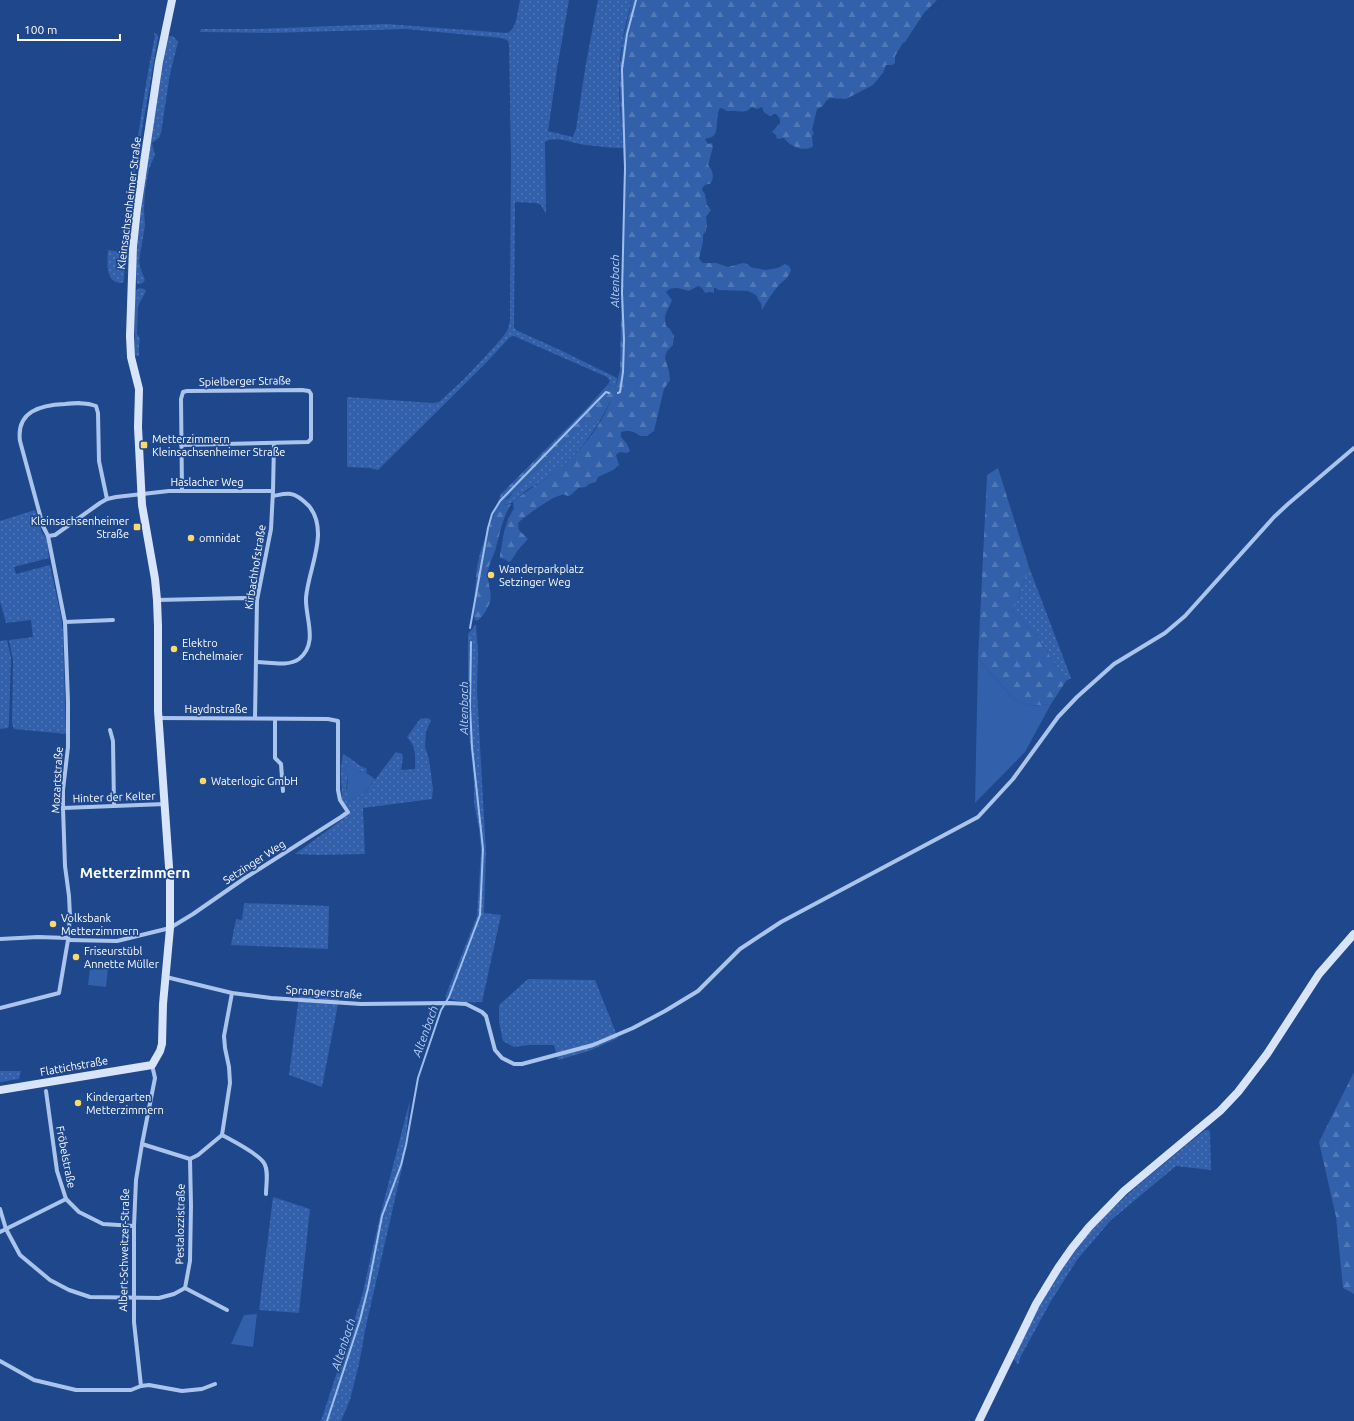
<svg xmlns="http://www.w3.org/2000/svg" width="1354" height="1421" font-family="Ubuntu,sans-serif">
  <style>
    .grass { fill: url(#grass-dots) }
    .forest { fill: url(#forest-firs) }
    .park { fill: #3260aa }
    .lines { fill: none; stroke-linecap: round; stroke-linejoin: round }
    .stream { stroke: #9ebeee; stroke-width: 2 }
    .street { stroke: #abc4ec; stroke-width: 4 }
    .secondary { stroke: #d7e4f9; stroke-width: 8 }
    .poi-dot { fill: #fbda6a; stroke: #1e478c; stroke-width: 1.5 }
    .labels { text-anchor: middle; dominant-baseline: central; stroke-width: 3.5; stroke-linejoin: round; paint-order: stroke }
    .street-label { font-size: 11px; fill: #fff; stroke: #1e478c }
    .poi-label { font-size: 11px; fill: #fff; stroke: #1e478c; text-anchor: start }
    .water-label { font-size: 12px; font-style: italic; fill: #b7cff3; stroke: #1e478c }
    .district-label { font-size: 15px; font-weight: bold; fill: #fff; stroke: #1e478c }
  </style>
  <defs>
    <pattern id="grass-dots" width="8" height="8" patternUnits="userSpaceOnUse"><rect width="8" height="8" fill="#3260aa"/><path d="M2 2h.1M6 6h.1" fill="none" stroke="#5178b7" stroke-width="1.8" stroke-linecap="round"/></pattern>
    <pattern id="forest-firs" width="22" height="20" patternUnits="userSpaceOnUse"><rect width="22" height="20" fill="#3260aa"/><path d="M5 1l3.5 6h-7zM16 11l3.5 6h-7z" fill="#5178b7"/></pattern>
  </defs>
  <rect width="100%" height="100%" fill="#1e478c"/>
  <!-- grass -->
  <g class="grass">
    <path d="M520,0H569L557,69L548,131L573,137L576,129L586,63L598,0H632C625,23 620,49 619,73C618,98 622,123 623,148C611,148 598,146 586,145C573,144 556,135 545,142L546,214L541,205L537,203L515,202L514,327L516,330L560,350L617,378L615,390L611,385L608,384L610,381L607,377L514,336L510,337L485,364L378,470L370,468L347,467V397L433,403L439,402L464,379L495,346L505,334L508,329L510,320L511,158L509,43L507,40L502,38L406,29L270,33L200,32L201,29H255L387,24L507,33C517,30 518,9 520,0Z"/>
    <path d="M154,33L157,34L158,37C145,118 127,199 124,281L122,283C105,283 107,263 108,250L126,253C122,235 128,214 130,195C137,142 144,89 155,36Z"/>
    <path d="M170,36H173L178,42L170,74L161,133L159,138L152,143L155,155L149,169L145,192L144,209L145,226L139,261L141,270L145,280C143,284 141,284 137,284L135,271L143,192L164,58L167,38Z"/>
    <path d="M159,38L130,246L127,283L129,246L137,178Z"/>
    <path d="M140,288L144,289L146,291L138,306L137,334L140,339L139,345V356H135V291Z"/>
    <path d="M614,396C601,421 586,445 565,464C554,474 540,482 527,490C519,496 514,504 504,505L505,500L509,498L513,492L566,440L586,422H596L600,420Z"/>
    <path d="M35,510L42,533L47,538L49,558L14,567L16,574L50,565L61,616L63,633L66,734L14,729L12,724L13,660L9,640L33,637L31,620L6,623L0,601V521Z"/>
    <path d="M1029,567L1071,678L1066,681L1037,636L1013,612Z"/>
    <path d="M476,624L478,652L477,691L486,853L484,913L501,915L482,1002C470,1003 457,1002 445,997L477,916L481,850L479,829L474,803V782L468,723V634Z"/>
    <path d="M7,640L11,657L9,724L8,728L0,729V641Z"/>
    <path d="M426,718L430,719L431,721L426,731L425,747L429,759L433,789L432,799L363,808L365,854L319,855L295,854L343,819L350,811L342,800L341,773H346L348,776L346,788L353,800L360,794H364L396,752L402,754L403,757L401,770L415,769C415,756 417,748 407,737L420,719Z"/>
    <path d="M343,754H344L362,767L366,768L367,771L366,772L357,771L348,762L346,768L344,769L341,768Z"/>
    <path d="M244,903L329,906L328,949L231,945L236,919L242,920Z"/>
    <path d="M528,979L595,980L618,1038L589,1051L558,1060L554,1045H529L514,1047L503,1041L499,1022V1005Z"/>
    <path d="M299,996L339,999L322,1087L289,1075Z"/>
    <path d="M0,1071H21L19,1079L0,1082Z"/>
    <path d="M410,1100L403,1164L366,1326L359,1364L350,1400L341,1421H321L362,1296L380,1216Z"/>
    <path d="M1205,1130H1209L1210,1132L1211,1170L1176,1166L1110,1221L1077,1260L1051,1301L1021,1356L1018,1365L1014,1359C1025,1335 1036,1310 1049,1288C1087,1222 1148,1177 1205,1130Z"/>
    <path d="M273,1197L310,1209L299,1313L259,1310Z"/>
  </g>
  <!-- forest -->
  <g class="forest">
    <path d="M632,0H937L924,13L905,42L903,43L895,56V63L892,65H886L883,73L873,85L846,99L830,98L826,101L823,106L817,109L812,130L814,133L812,136L813,146C805,153 789,146 784,138L777,139L776,135L772,132L780,123V119L776,114H773L772,116H770C766,114 763,112 762,107L757,109L752,107C750,108 749,110 747,111C745,112 729,111 726,111L724,109L720,108C715,115 720,133 712,137C710,138 707,138 705,139L708,144L712,143L713,147L708,165C713,170 715,178 710,184C706,184 703,185 702,190L705,194L707,205L711,210L706,217L707,226L706,231L703,235V242L699,259L703,263H716L728,267L743,263L748,264L750,267L766,270L778,268L785,264L789,266L791,270C788,279 785,279 779,285C772,293 767,301 762,310L761,303L759,301L756,295L748,291L718,290L716,288H714V293L710,292L705,293L702,288L698,286L689,291C681,289 673,285 666,292L672,300C668,311 663,314 666,326L670,329L674,336L673,345L667,351L665,358L669,371L670,380L664,389L654,431L647,436H640C634,431 628,430 621,432V437L627,444L630,451L627,453L620,452L616,455L619,465L613,470L598,477L596,482L589,484L586,487L578,488L571,495L568,496C565,495 564,494 562,495C553,496 525,516 518,523L519,530L528,539L518,550L511,561L509,562L504,559L500,558V555L504,532L508,519L514,508L513,502C529,488 549,478 565,464C584,447 602,424 611,400L600,420L596,422L586,423L566,440L505,500L504,505L511,504C502,519 500,534 495,551C493,557 489,564 488,571C486,582 493,591 490,602C488,607 482,620 476,621L473,615L477,566L481,550L501,494L585,410L608,384L612,386L615,389L620,370L624,168L619,74L623,40Z"/>
    <path d="M998,468L1029,567L1013,612L1037,636L1066,681L1051,704L1030,706L1014,699L978,659L987,475Z"/>
    <path d="M1354,1072V1294L1343,1288L1336,1217L1319,1142Z"/>
  </g>
  <!-- park -->
  <g class="park">
    <path d="M978,659L1014,699L1030,706L1051,704L1025,752L975,803Z"/>
    <path d="M348,762L353,765L357,771L365,772L375,779L364,794H360L353,800L349,799C345,791 348,785 348,776L346,773H341V768L344,769L346,768Z"/>
    <path d="M90,968L108,969L106,987L88,985Z"/>
    <path d="M257,1314L253,1347L231,1344L244,1315Z"/>
  </g>
  <g class="lines">
    <!-- stream -->
    <g class="stream">
      <path d="M625,167L622,69L627,34L636,0"/>
      <path d="M618,393L620,392L623,372L624,340L622,293L625,168"/>
      <path d="M470,628L488,528L492,514L500,501L606,392L609,393"/>
      <path d="M327,1421L360,1320L368,1288L382,1216L401,1165L406,1145L418,1078L441,1010L449,997L480,915L483,849L472,747L470,707L471,642"/>
    </g>
    <!-- street -->
    <g class="street">
      <path d="M181,445L308,442L311,439V394L309,391L302,390L187,391L183,392L181,399L182,491"/>
      <path d="M48,536L55,535L100,503L107,499L116,497L169,491H273"/>
      <path d="M157,600L244,598L257,600"/>
      <path d="M65,622L113,620"/>
      <path d="M257,662C269,662 288,667 299,659C319,643 305,618 306,598C308,569 330,532 309,506C304,501 298,495 291,494C285,493 279,495 273,496"/>
      <path d="M255,718L257,600L271,529L273,491L274,443"/>
      <path d="M275,719V758L281,764L283,791"/>
      <path d="M110,730L113,741L114,805"/>
      <path d="M63,808L165,804"/>
      <path d="M0,939L38,937L68,938"/>
      <path d="M68,940L117,941L170,928L193,914L245,878L341,817L348,812L340,800L338,790V721L328,719L158,718"/>
      <path d="M166,977L232,993L271,998L361,1004L450,1003L466,1004L482,1012L486,1016L495,1050L502,1058L514,1064H522L593,1045L633,1028L665,1011L698,991L740,949L781,922L978,817L1013,779L1058,717L1077,697L1114,664L1165,633L1185,616L1274,517L1288,504L1354,448"/>
      <path d="M0,1008L59,993L68,940L70,916L69,896L65,866L63,808V790L68,747V702L65,622L48,536L43,526L20,441C16,411 41,405 65,404C75,403 86,402 96,406L98,413L99,461L107,499"/>
      <path d="M46,1091L57,1171L66,1199L79,1212L103,1224L134,1226"/>
      <path d="M222,1135C231,1140 259,1154 264,1163C269,1171 266,1184 266,1194"/>
      <path d="M142,1144L190,1159L198,1155L222,1135L230,1083L229,1067L225,1048L224,1036L232,993"/>
      <path d="M0,1209L6,1229L20,1255L50,1280L69,1290L90,1297L159,1298L174,1294L185,1288L190,1261L191,1206L190,1159"/>
      <path d="M0,1232L66,1199"/>
      <path d="M185,1288L227,1310"/>
      <path d="M0,1361L34,1380L76,1390H131L141,1386L149,1385L182,1391L202,1389L215,1384"/>
      <path d="M141,1386L134,1322V1226L136,1180L142,1144L155,1078L152,1065"/>
    </g>
    <!-- secondary -->
    <g class="secondary">
      <path d="M0,1090L152,1065L160,1051L162,1044L163,1004L170,928V881L158,711V626L157,600L155,579L142,505L138,427L139,389L131,357L130,336L133,247L137,209L159,62L172,0"/>
      <path d="M979,1421L1036,1304L1058,1268L1072,1248L1089,1227L1124,1191L1220,1111L1238,1092L1267,1054L1319,974L1354,934"/>
    </g>
  </g>
  <!-- markers -->
  <g class="poi-dot">
    <rect x="140" y="441" width="8" height="8" rx="2"/>
    <rect x="133" y="523" width="8" height="8" rx="2"/>
    <circle cx="191" cy="538" r="4"/>
    <circle cx="491" cy="575" r="4"/>
    <circle cx="174" cy="649" r="4"/>
    <circle cx="203" cy="781" r="4"/>
    <circle cx="53" cy="924" r="4"/>
    <circle cx="76" cy="957" r="4"/>
    <circle cx="78" cy="1103" r="4"/>
  </g>
  <g class="labels">
    <!-- street labels -->
    <g class="street-label">
      <text transform="translate(129 203) rotate(-83)">Kleinsachsenheimer Straße</text>
      <text transform="translate(245 381) rotate(-1)">Spielberger Straße</text>
      <text x="207" y="482">Haslacher Weg</text>
      <text transform="translate(255 567) rotate(-81)">Kirbachhofstraße</text>
      <text x="216" y="709">Haydnstraße</text>
      <text transform="translate(57 780) rotate(-87)">Mozartstraße</text>
      <text transform="translate(114 797) rotate(-2)">Hinter der Kelter</text>
      <text transform="translate(254 862) rotate(-33)">Setzinger Weg</text>
      <text transform="translate(324 992) rotate(4)">Sprangerstraße</text>
      <text transform="translate(74 1066) rotate(-10)">Flattichstraße</text>
      <text transform="translate(66 1157) rotate(79)">Fröbelstraße</text>
      <text transform="translate(180 1224) rotate(-89)">Pestalozzistraße</text>
      <text transform="translate(124 1250) rotate(-89)">Albert-Schweitzer-Straße</text>
    </g>
    <!-- poi labels -->
    <g class="poi-label">
      <text x="152" y="439">Metterzimmern<tspan x="152" dy="13">Kleinsachsenheimer Straße</tspan></text>
      <text x="129" y="521" text-anchor="end">Kleinsachsenheimer<tspan x="129" dy="13">Straße</tspan></text>
      <text x="199" y="538">omnidat</text>
      <text x="499" y="569">Wanderparkplatz<tspan x="499" dy="13">Setzinger Weg</tspan></text>
      <text x="182" y="643">Elektro<tspan x="182" dy="13">Enchelmaier</tspan></text>
      <text x="211" y="781">Waterlogic GmbH</text>
      <text x="61" y="918">Volksbank<tspan x="61" dy="13">Metterzimmern</tspan></text>
      <text x="84" y="951">Friseurstübl<tspan x="84" dy="13">Annette Müller</tspan></text>
      <text x="86" y="1097">Kindergarten<tspan x="86" dy="13">Metterzimmern</tspan></text>
    </g>
    <!-- water labels -->
    <g class="water-label">
      <text transform="translate(614 281) rotate(-90)">Altenbach</text>
      <text transform="translate(463 708) rotate(-90)">Altenbach</text>
      <text transform="translate(425 1031) rotate(-70)">Altenbach</text>
      <text transform="translate(343 1344) rotate(-72)">Altenbach</text>
    </g>
    <!-- district labels -->
    <g class="district-label">
      <text x="135" y="872">Metterzimmern</text>
    </g>
  </g>
  <!-- scale -->
  <path d="M18 34v6h102v-6" fill="none" stroke="#ffffff" stroke-width="2"/>
  <text x="24" y="34" font-size="12" fill="#ffffff" stroke="#1e478c" stroke-width="3" paint-order="stroke">100 m</text>
</svg>
